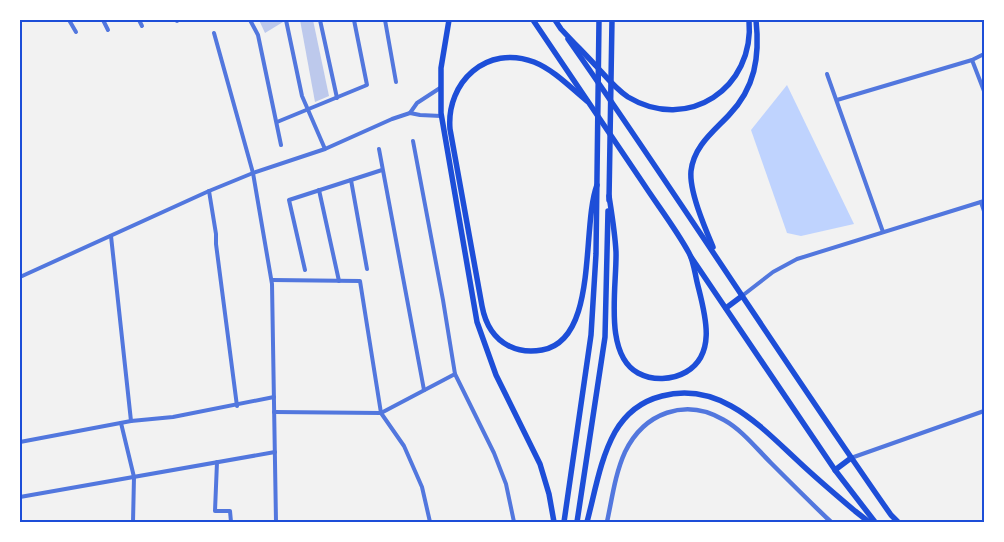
<svg xmlns="http://www.w3.org/2000/svg" width="1004" height="542" font-family="'Zilla Slab',serif">
  <style>
    .water { fill: #bfd3fe }
    .building { fill: #bdc9ec }
    .lines { fill: none; stroke-linecap: round; stroke-linejoin: round }
    .minor { stroke: #5277de; stroke-width: 4 }
    .tertiary { stroke: #5277de; stroke-width: 4.5 }
    .primary { stroke: #1d4ed8; stroke-width: 5.5 }
    .trunk { stroke: #1d4ed8; stroke-width: 5.5 }
    .neatline { fill: none; stroke: #1d4ed8; stroke-width: 2 }
  </style>
  <rect width="100%" height="100%" fill="#f2f2f2"/>
  <!-- water -->
  <path class="water" d="M787,85L854,224L801,236L787,233L751,130Z"/>
  <!-- building -->
  <g class="building">
    <path d="M259,20H282L283,22L265,33Z"/>
    <path d="M300,20H313L329,96L315,102Z"/>
  </g>
  <g class="lines">
    <!-- minor -->
    <g class="minor">
      <path d="M69,20L76,32"/>
      <path d="M103,20L108,30"/>
      <path d="M139,20L142,26"/>
      <path d="M177,20V21"/>
      <path d="M250,20L258,35L281,145"/>
      <path d="M286,20L302,96L325,149"/>
      <path d="M320,20L337,98"/>
      <path d="M385,20L396,82"/>
      <path d="M214,33L253,173L272,284L276,522"/>
      <path d="M972,60L984,91"/>
      <path d="M827,74L883,232"/>
      <path d="M837,100L972,60L984,54"/>
      <path d="M410,113L417,103L440,88"/>
      <path d="M277,122L367,85L354,20"/>
      <path d="M413,141L443,300L455,374L494,453L506,484L514,522"/>
      <path d="M379,149L424,390"/>
      <path d="M351,180L367,269"/>
      <path d="M319,190L339,281"/>
      <path d="M209,191L216,234V244L237,406"/>
      <path d="M981,202L984,211"/>
      <path d="M111,236L131,421"/>
      <path d="M305,270L289,200L382,170"/>
      <path d="M20,277L209,191L253,173L325,149L392,119L410,113L420,115L441,116"/>
      <path d="M272,280L360,281L381,413L404,446L422,487L430,522"/>
      <path d="M742,296L773,272L797,259L984,201"/>
      <path d="M274,412L381,413L455,374"/>
      <path d="M121,423L134,477L133,522"/>
      <path d="M20,442L131,421L173,417L274,397"/>
      <path d="M851,458L984,411"/>
      <path d="M217,462L215,511H230L231,522"/>
      <path d="M20,497L275,452"/>
    </g>
    <!-- tertiary -->
    <path class="tertiary" d="M607,522C612,499 615,474 625,452C644,413 685,397 724,420C742,430 756,448 771,463C791,483 811,503 831,522"/>
    <!-- primary -->
    <g class="primary">
      <path d="M568,39C678,196 781,358 891,515L898,522"/>
      <path d="M713,247C705,228 689,191 691,171C694,146 713,132 729,115C755,88 760,57 756,20"/>
      <path d="M691,257L835,470L875,522"/>
      <path d="M726,308L742,296"/>
      <path d="M835,470L851,458"/>
      <path d="M587,522C595,492 600,459 615,432C626,413 642,401 662,396C720,381 760,426 798,461C817,479 836,495 855,511L869,522"/>
    </g>
    <!-- trunk -->
    <g class="trunk">
      <path d="M449,20L441,68V113L477,322L496,375L540,464L549,494L554,522"/>
      <path d="M533,20C570,75 607,129 643,183C658,206 676,229 689,253C694,262 695,275 698,286C705,314 717,354 686,372C672,380 653,381 638,373C603,354 617,286 616,252C615,233 612,215 609,196"/>
      <path d="M555,20L561,29C573,42 586,55 598,68C607,78 616,89 628,97C688,133 755,88 749,20"/>
      <path d="M587,101C571,88 554,70 534,62C487,44 446,82 450,129L482,306C485,322 493,338 509,346C519,351 531,352 542,350C599,340 581,228 597,185"/>
      <path d="M609,200L612,20"/>
      <path d="M564,522L591,335L596,254L599,20"/>
      <path d="M577,522L605,337L608,211"/>
    </g>
  </g>
  <!-- border -->
  <rect width="1004" height="542" fill="none" stroke="#ffffff" stroke-width="42"/>
  <rect x="21" y="21" width="962" height="500" class="neatline"/>
</svg>
